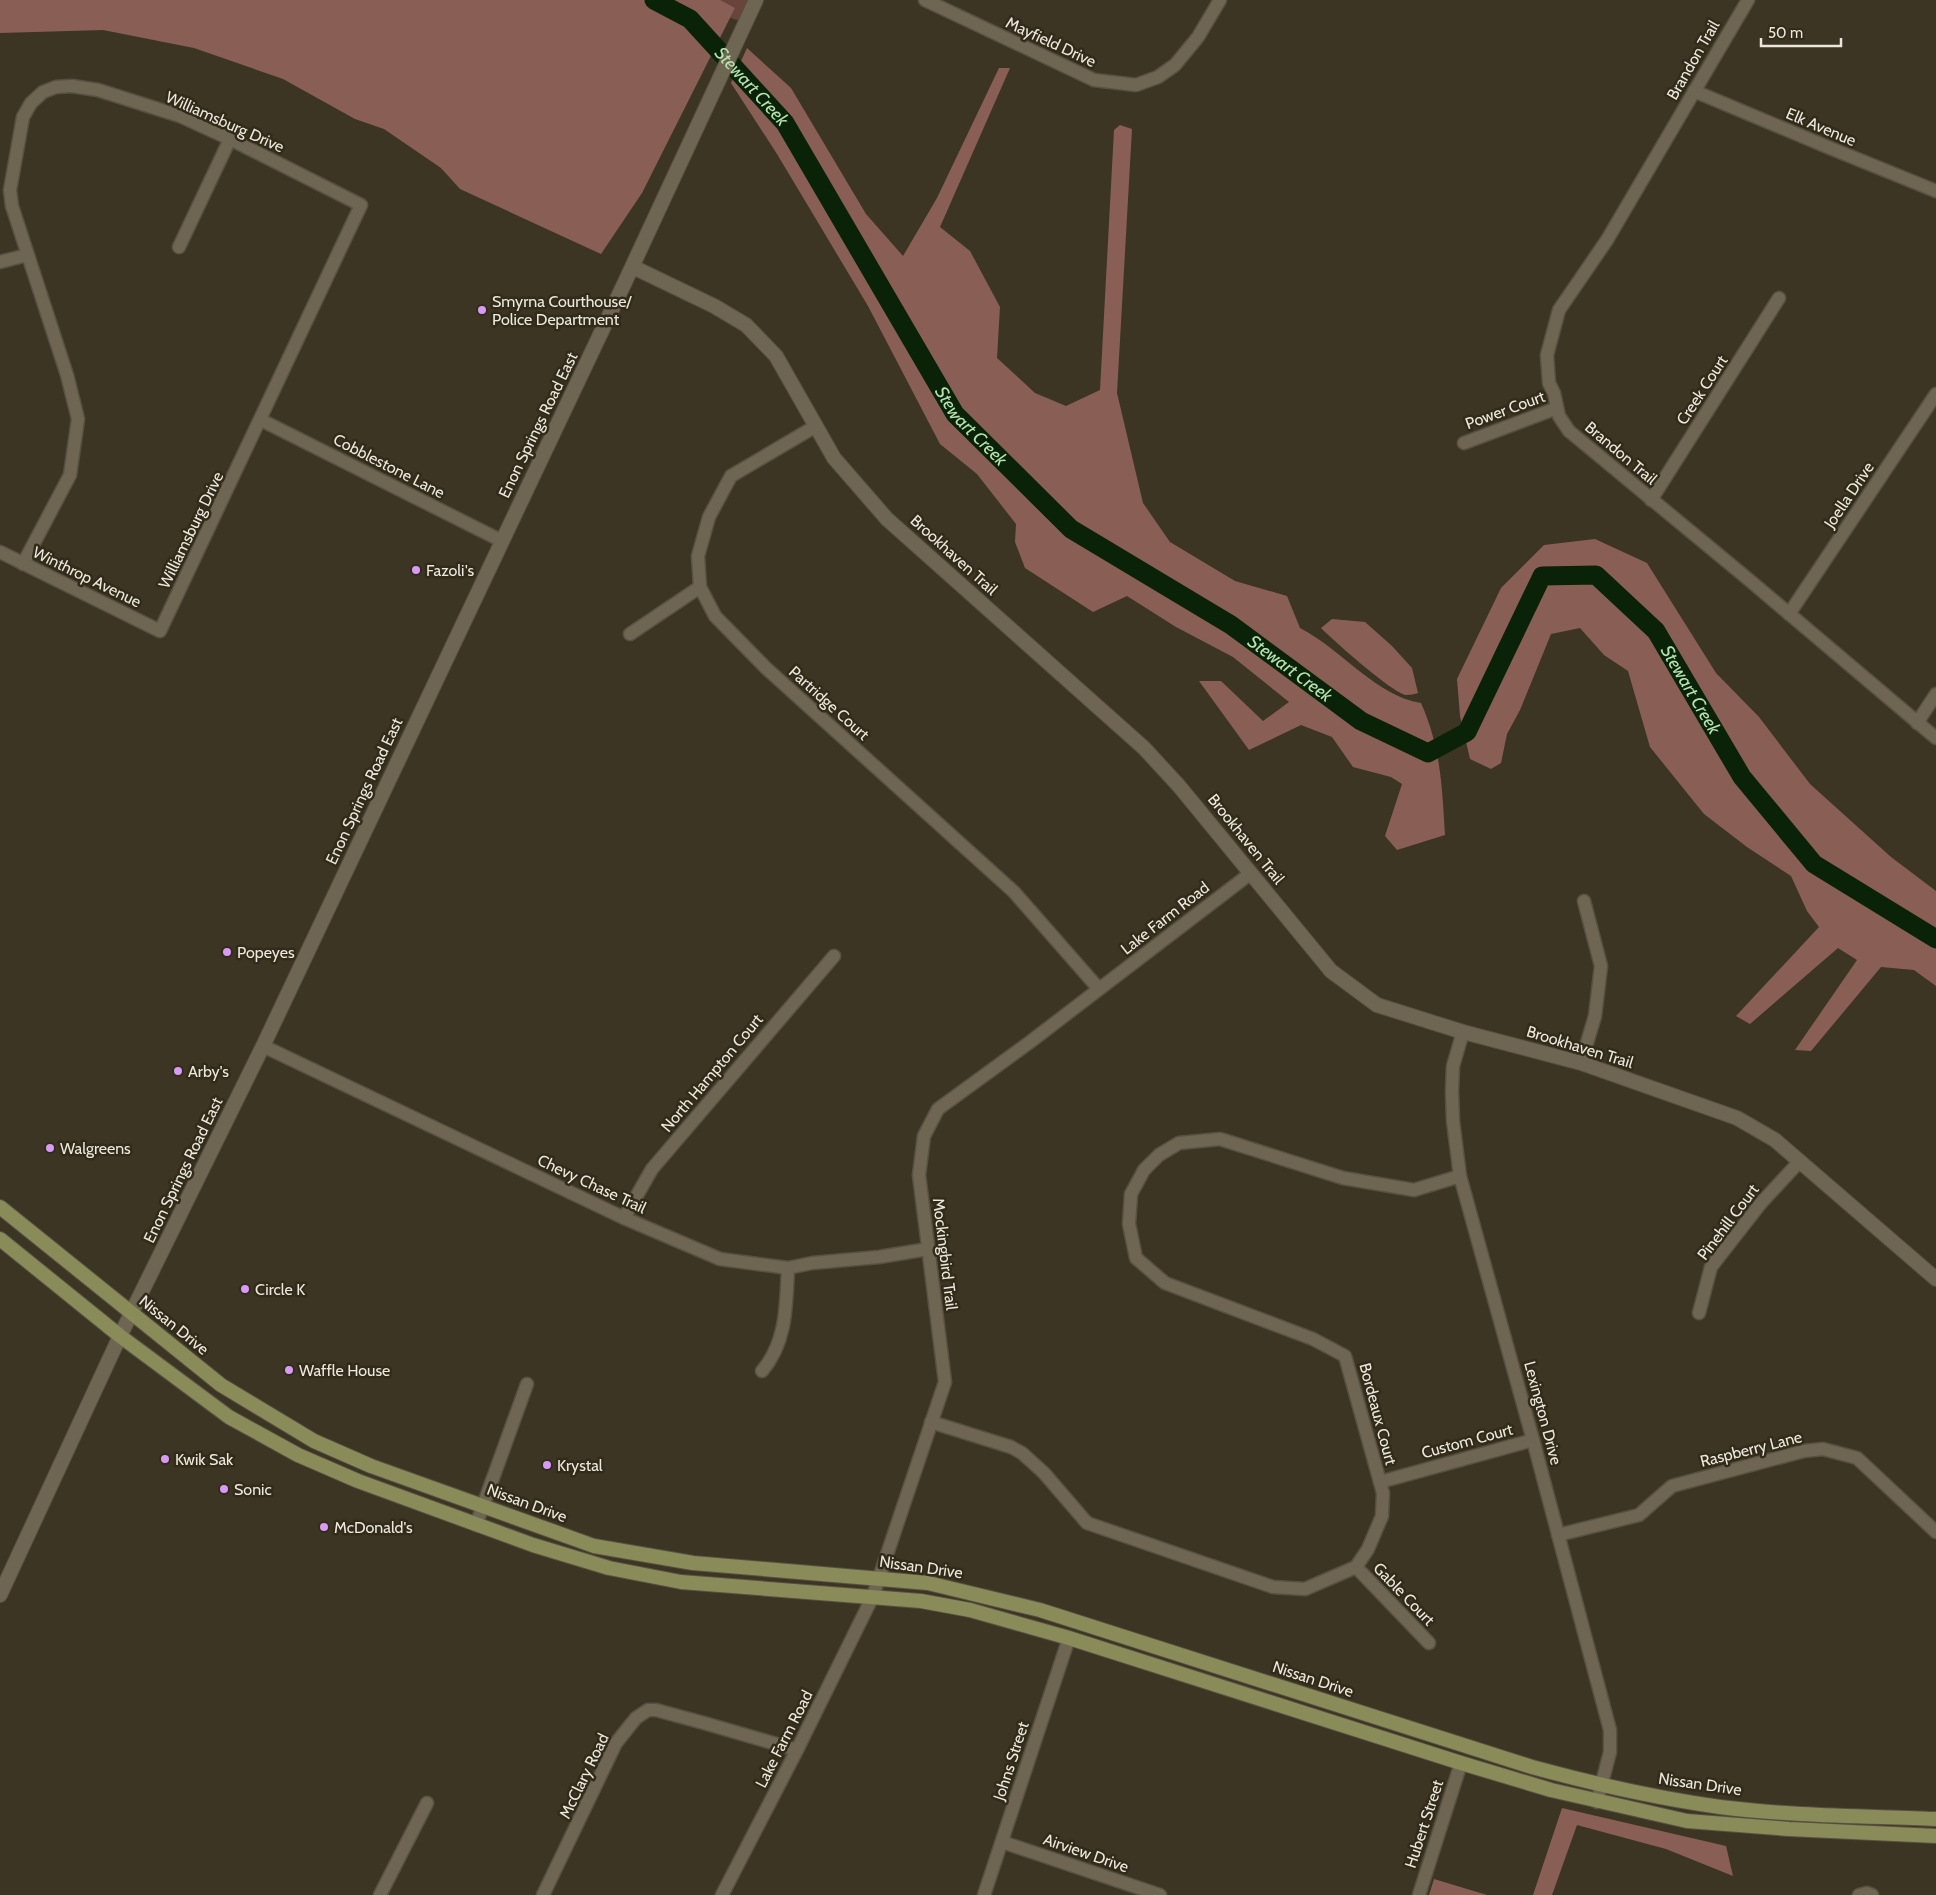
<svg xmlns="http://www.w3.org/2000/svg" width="1936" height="1895" font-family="Cabin,sans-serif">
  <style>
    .green { fill: #68443b }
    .forest { fill: #895f55 }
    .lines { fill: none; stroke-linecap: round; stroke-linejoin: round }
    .river { stroke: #0a2207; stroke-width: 19 }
    .minor-casing { stroke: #575142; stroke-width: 15 }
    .tertiary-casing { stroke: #575142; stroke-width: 16 }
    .primary-casing { stroke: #575142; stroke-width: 16 }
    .minor { stroke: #6e6653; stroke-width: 12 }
    .tertiary { stroke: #6e6653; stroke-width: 14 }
    .primary { stroke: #898b59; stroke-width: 14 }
    .poi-dot { fill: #d99af7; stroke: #322b1a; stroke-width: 2 }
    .labels { text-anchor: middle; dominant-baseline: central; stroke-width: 5; stroke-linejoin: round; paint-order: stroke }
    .street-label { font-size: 16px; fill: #ebe7dc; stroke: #322b1a }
    .poi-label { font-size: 16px; fill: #ebe7dc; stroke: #322b1a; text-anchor: start }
    .water-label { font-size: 18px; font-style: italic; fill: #b5e3ad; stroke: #322b1a }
  </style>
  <rect width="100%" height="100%" fill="#3c3523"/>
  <!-- green -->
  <path class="green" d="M681,0H756L745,23Z"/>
  <!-- forest -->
  <g class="forest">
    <path d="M0,0H720L735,8L642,193L601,254L460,189L441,168L384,129L355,119L283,79L194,48L103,30L0,33Z"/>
    <path d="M747,48L791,88L866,214L903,256L937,198L999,68H1010L940,227L970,251L1000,307L997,358L1035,393L1066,406L1100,390L1114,130L1120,125L1132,129L1117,393L1143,503L1170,542L1235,581L1287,596L1300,628C1341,649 1376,696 1421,703C1441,748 1442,787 1445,835L1397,850L1385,836L1402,784L1391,777L1353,767L1332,737L1301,725L1249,750L1199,681H1221L1263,721L1289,702L1233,657L1176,627L1127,596L1093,612L1025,568L1015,542L1016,524L977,474L940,444L868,306L777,154L731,83Z"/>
    <path d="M1595,539L1647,563L1716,673L1759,717L1810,784L1891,857L1936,891V986L1914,970L1881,967L1811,1051L1795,1050L1857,960L1838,948L1750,1024L1736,1016L1819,927L1807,911L1791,876L1747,847L1704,814L1650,747L1628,671L1604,655L1580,628L1551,634L1520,710L1507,734L1501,763L1491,769L1470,759L1460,716L1457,679L1501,588L1544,545Z"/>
    <path d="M1332,619L1365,622L1392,646L1412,668L1418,693C1415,694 1410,695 1406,695C1392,693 1333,640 1321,628Z"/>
    <path d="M1562,1808L1726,1846L1733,1876L1666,1849L1577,1825L1552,1895H1533Z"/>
    <path d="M1434,1879L1487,1895H1429Z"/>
  </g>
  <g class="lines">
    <!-- river -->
    <path class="river" id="s1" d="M654,0L690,19L785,123L955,414L1071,529L1231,625L1361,721L1428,753L1467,732L1542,576L1596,575L1656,631L1742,777L1814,864L1936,939"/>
    <defs>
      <g id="minor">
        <path d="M925,0L1094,80L1136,85L1158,77L1175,65L1198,37L1220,0"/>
        <path d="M1748,0L1607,240L1559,310L1547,355L1549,383L1554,393L1559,416L1569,431L1748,579L1936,738"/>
        <path d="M1694,91L1830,148L1936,191"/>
        <path d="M179,247L230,139"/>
        <path d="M0,262L27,255"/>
        <path d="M261,420L502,541"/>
        <path d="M816,426L731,476L709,517L698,556L700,587L715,616L766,668L1014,892L1099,989"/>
        <path d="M1464,443L1557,408"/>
        <path d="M1651,500L1779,298"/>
        <path d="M0,552L160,631L361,205L230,139L180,116L98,90L72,86L56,87L43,92L31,103L23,117L10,190L12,206L67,375L78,419L70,475L23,564"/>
        <path d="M1789,614L1936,394"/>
        <path d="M630,634L700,587"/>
        <path d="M1917,723L1936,694"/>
        <path d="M1463,1032L1453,1066L1452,1091L1453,1121L1460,1176L1533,1440L1610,1730V1752L1597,1802"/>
        <path d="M263,1046L624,1218L720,1259L788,1268L812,1263L879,1257L928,1249"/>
        <path d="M1581,1063L1595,1016L1601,966L1584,901"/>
        <path d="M624,1218L652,1169L834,956"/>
        <path d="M1699,1313L1711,1267L1761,1203L1800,1161"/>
        <path d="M762,1371C787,1342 786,1305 788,1268"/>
        <path d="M931,1422L1011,1447L1022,1453L1044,1473L1087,1523L1273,1587L1305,1589L1356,1567L1368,1549L1382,1516L1383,1493L1345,1356L1313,1339L1165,1283L1136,1258L1129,1224L1131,1194L1144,1170L1159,1155L1179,1143L1220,1139L1343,1178L1414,1190L1460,1176"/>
        <path d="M1380,1482L1533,1440"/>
        <path d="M476,1525L527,1384"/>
        <path d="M1558,1535L1639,1515L1672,1486L1804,1451L1823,1449L1857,1458L1936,1532"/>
        <path d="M1356,1567L1429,1643"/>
        <path d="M1002,1842L1160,1895"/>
        <path d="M380,1895L427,1803"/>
        <path d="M543,1895L616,1743L636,1718L648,1710H656L704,1723L797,1750"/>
        <path d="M722,1895L797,1750L873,1596L945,1382L919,1175L924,1136L938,1109L1030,1042L1251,873"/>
        <path d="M984,1895L1069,1638"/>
        <path d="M1419,1895L1461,1763"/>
        <path d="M1859,1895L1867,1893L1872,1895"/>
      </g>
      <g id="tertiary">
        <path d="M633,267L714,306L746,325L776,356L834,458L887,519L1144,748L1179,786L1331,971L1377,1005L1463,1032L1581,1063L1737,1118L1775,1140L1936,1279"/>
        <path d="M0,1595L120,1336L263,1046L625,282L756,0"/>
      </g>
      <g id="primary">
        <path d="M0,1207L221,1385L314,1441L371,1466L594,1546L693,1563L928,1583L1040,1610L1532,1767C1594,1784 1656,1798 1720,1807C1792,1816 1864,1816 1936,1819"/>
        <path d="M0,1239L120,1336L229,1417L298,1455L358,1481L533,1545L609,1568L681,1582L921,1601L970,1610L1069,1638L1461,1763L1551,1790L1687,1821L1789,1829L1936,1836"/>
      </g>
    </defs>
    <!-- minor casing -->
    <use href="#minor" class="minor-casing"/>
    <!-- tertiary casing -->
    <use href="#tertiary" class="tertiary-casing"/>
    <!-- primary casing -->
    <use href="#primary" class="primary-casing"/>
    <!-- minor -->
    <use href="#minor" class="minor"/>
    <!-- tertiary -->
    <use href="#tertiary" class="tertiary"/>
    <!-- primary -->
    <use href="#primary" class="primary"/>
  </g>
  <!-- markers -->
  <g class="poi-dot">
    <circle cx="482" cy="310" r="5"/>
    <circle cx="416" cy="570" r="5"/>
    <circle cx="227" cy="952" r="5"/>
    <circle cx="178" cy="1071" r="5"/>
    <circle cx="50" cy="1148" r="5"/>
    <circle cx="245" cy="1289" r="5"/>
    <circle cx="289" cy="1370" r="5"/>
    <circle cx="165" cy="1459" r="5"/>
    <circle cx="547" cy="1465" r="5"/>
    <circle cx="224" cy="1489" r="5"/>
    <circle cx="324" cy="1527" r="5"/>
  </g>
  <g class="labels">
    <!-- street labels -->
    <g class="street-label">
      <text transform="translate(1051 42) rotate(25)">Mayfield Drive</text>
      <text transform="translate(1693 60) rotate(-60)">Brandon Trail</text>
      <text transform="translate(225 122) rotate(24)">Williamsburg Drive</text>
      <text transform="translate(1821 127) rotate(23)">Elk Avenue</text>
      <text transform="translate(1702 390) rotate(-57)">Creek Court</text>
      <text transform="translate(1505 410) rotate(-20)">Power Court</text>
      <text transform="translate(538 425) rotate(-64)">Enon Springs Road East</text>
      <text transform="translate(1621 453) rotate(40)">Brandon Trail</text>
      <text transform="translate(389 466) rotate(27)">Cobblestone Lane</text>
      <text transform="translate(1849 495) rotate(-56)">Joella Drive</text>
      <text transform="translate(191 530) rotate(-64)">Williamsburg Drive</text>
      <text transform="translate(954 555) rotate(42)">Brookhaven Trail</text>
      <text transform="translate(87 577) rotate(26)">Winthrop Avenue</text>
      <text transform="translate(829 703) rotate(42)">Partridge Court</text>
      <text transform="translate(364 791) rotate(-65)">Enon Springs Road East</text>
      <text transform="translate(1246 839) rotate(51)">Brookhaven Trail</text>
      <text transform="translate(1165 918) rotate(-38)">Lake Farm Road</text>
      <text transform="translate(1580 1047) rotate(17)">Brookhaven Trail</text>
      <text transform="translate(712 1073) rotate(-50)">North Hampton Court</text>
      <text transform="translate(183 1170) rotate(-64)">Enon Springs Road East</text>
      <text transform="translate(592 1184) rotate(25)">Chevy Chase Trail</text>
      <text transform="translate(1728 1222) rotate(-53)">Pinehill Court</text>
      <text transform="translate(945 1254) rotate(83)">Mockingbird Trail</text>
      <text transform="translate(174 1325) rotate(39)">Nissan Drive</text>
      <text transform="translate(1543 1413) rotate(75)">Lexington Drive</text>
      <text transform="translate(1378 1414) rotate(75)">Bordeaux Court</text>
      <text transform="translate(1467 1441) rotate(-15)">Custom Court</text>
      <text transform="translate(1751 1449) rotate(-14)">Raspberry Lane</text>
      <text transform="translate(527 1503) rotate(20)">Nissan Drive</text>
      <text transform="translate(921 1567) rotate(8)">Nissan Drive</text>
      <text transform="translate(1404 1594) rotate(46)">Gable Court</text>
      <text transform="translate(1313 1679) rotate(18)">Nissan Drive</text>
      <text transform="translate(784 1739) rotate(-63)">Lake Farm Road</text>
      <text transform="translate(1011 1761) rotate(-72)">Johns Street</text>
      <text transform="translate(584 1776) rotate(-64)">McClary Road</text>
      <text transform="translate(1700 1784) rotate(8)">Nissan Drive</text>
      <text transform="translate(1424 1824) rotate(-72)">Hubert Street</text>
      <text transform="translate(1086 1853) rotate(19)">Airview Drive</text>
    </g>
    <!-- poi labels -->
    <g class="poi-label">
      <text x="492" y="301">Smyrna Courthouse/<tspan x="492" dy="18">Police Department</tspan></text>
      <text x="426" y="570">Fazoli's</text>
      <text x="237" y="952">Popeyes</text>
      <text x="188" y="1071">Arby's</text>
      <text x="60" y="1148">Walgreens</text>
      <text x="255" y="1289">Circle K</text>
      <text x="299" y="1370">Waffle House</text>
      <text x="175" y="1459">Kwik Sak</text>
      <text x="557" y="1465">Krystal</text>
      <text x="234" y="1489">Sonic</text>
      <text x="334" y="1527">McDonald's</text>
    </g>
    <!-- water labels -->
    <g class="water-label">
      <text stroke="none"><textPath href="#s1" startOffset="132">Stewart Creek</textPath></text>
      <text stroke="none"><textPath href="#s1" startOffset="538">Stewart Creek</textPath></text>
      <text stroke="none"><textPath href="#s1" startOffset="942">Stewart Creek</textPath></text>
      <text stroke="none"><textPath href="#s1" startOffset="1526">Stewart Creek</textPath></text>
    </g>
  </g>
  <!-- scale -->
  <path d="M1761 38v8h80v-8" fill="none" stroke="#ebe7dc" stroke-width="2.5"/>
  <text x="1768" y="38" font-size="15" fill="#ebe7dc" stroke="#322b1a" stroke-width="4" paint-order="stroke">50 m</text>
</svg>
